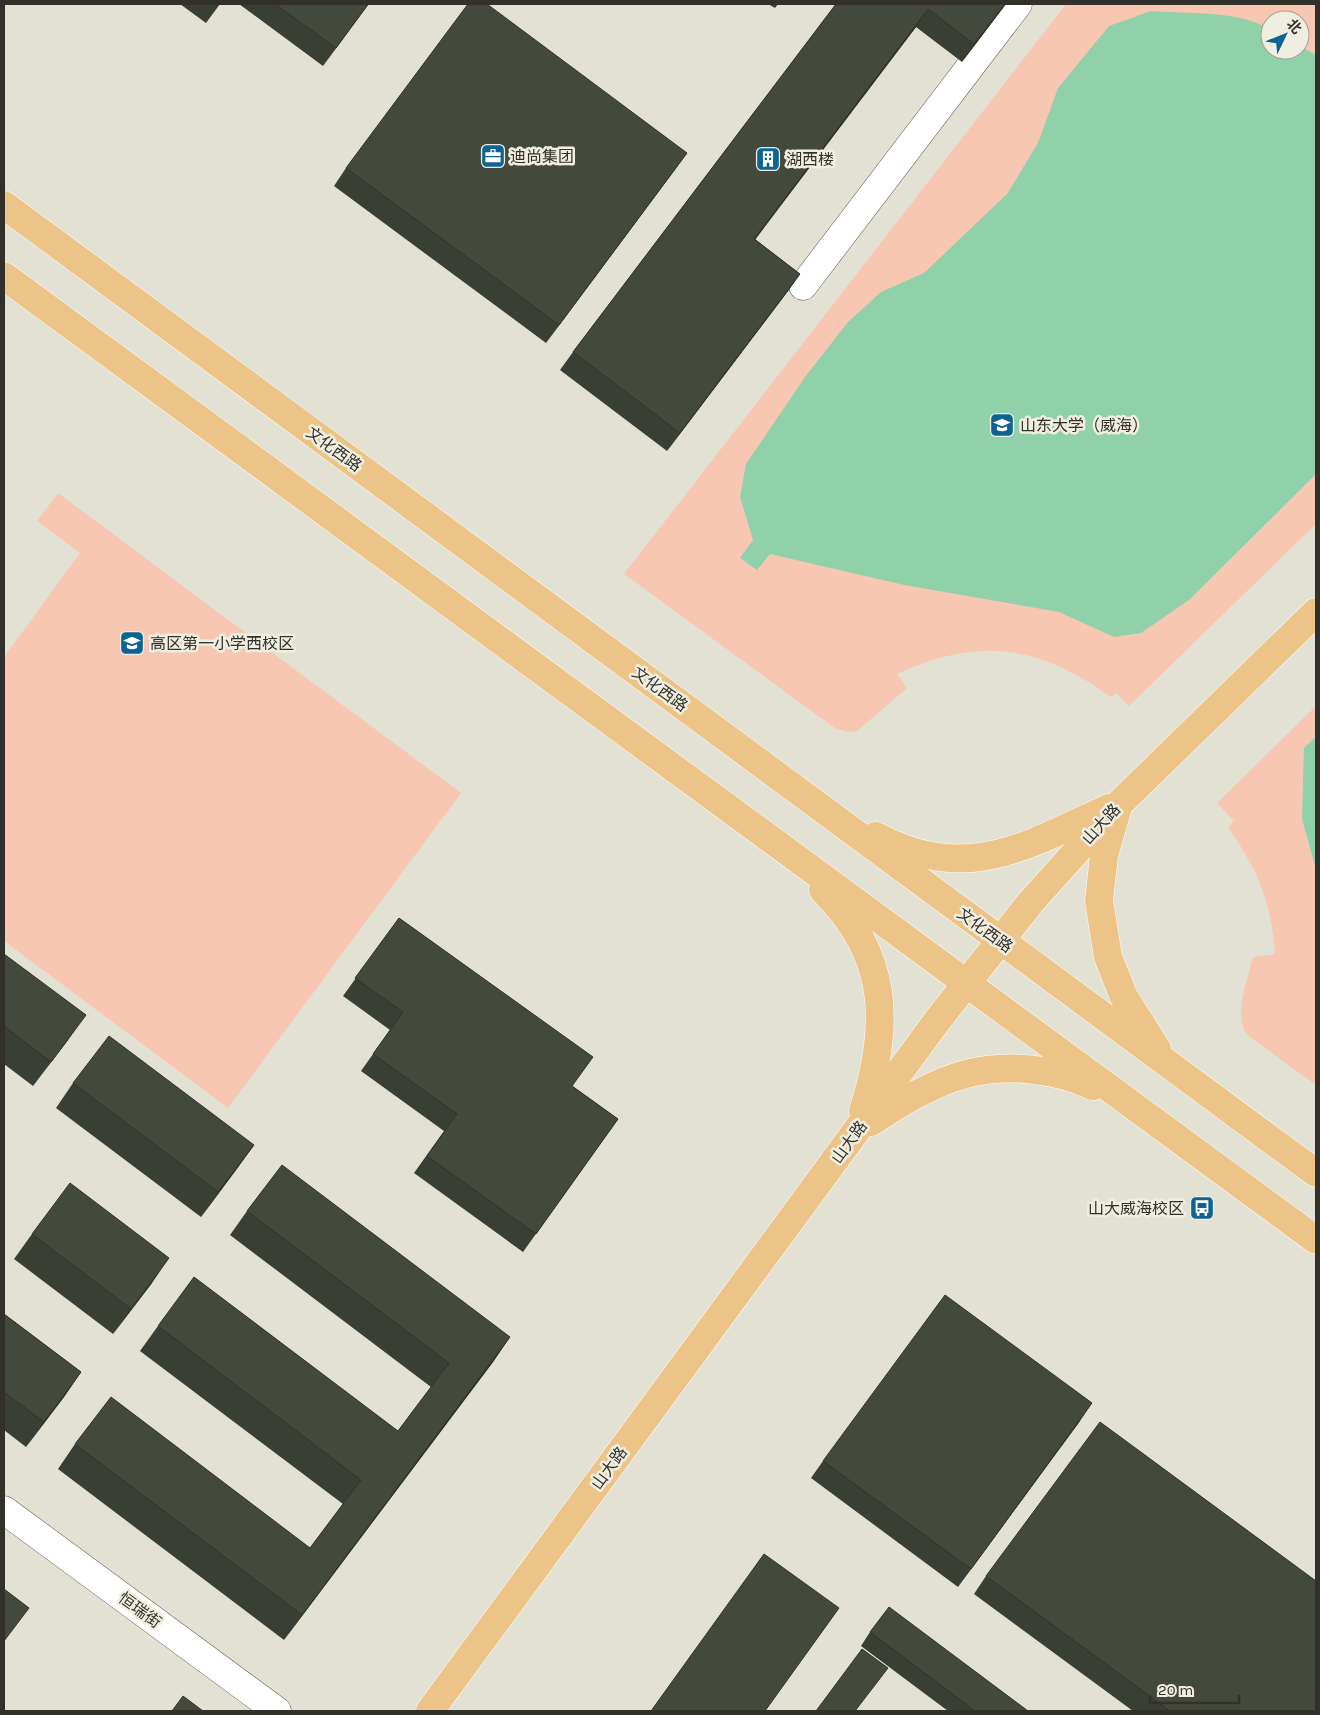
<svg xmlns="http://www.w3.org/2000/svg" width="1320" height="1715" font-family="Karla,'Noto Sans SC',sans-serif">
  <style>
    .green { fill: #f8c7b2; fill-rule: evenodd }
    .water { fill: #90d1a9 }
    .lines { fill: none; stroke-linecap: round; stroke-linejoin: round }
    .minor-casing { stroke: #605e52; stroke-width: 29 }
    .major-casing { stroke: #fff; stroke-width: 29 }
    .minor { stroke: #fff; stroke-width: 28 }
    .major { stroke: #ecc487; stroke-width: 28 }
    .wall { fill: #3a3f35 }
    .shaded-wall { fill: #30332b }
    .building { fill: #44493e; stroke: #30332b }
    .labels { text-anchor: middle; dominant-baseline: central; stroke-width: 5; stroke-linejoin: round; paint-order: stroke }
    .poi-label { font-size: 16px; fill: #31302b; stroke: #f0eee1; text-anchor: start }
    .street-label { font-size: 16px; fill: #31302b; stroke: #f0eee1 }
  </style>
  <rect width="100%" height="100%" fill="#e3e1d4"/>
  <!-- green -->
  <g class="green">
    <path d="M1066,4H1316V524L1129,706L1116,693L1111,697C1038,645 980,636 897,674L907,688L857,731L849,732L836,729L624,574ZM1270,20H1300V50H1270Z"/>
    <path d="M58,493L461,793L228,1108L4,941V657L80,553L37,521Z"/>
    <path d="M1316,706V1085L1247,1035C1233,1015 1248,979 1253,957L1275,954C1271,900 1258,871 1228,827L1234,821L1217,803Z"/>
  </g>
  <!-- water -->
  <g class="water">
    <path d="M1151,11C1189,14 1236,10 1270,29V50H1300V46L1316,55V474L1189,600L1141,633L1114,637L1059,612L904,585L770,554L757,570L740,558L753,540L740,497L746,464L805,377L848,322L881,292L924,273L1007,194L1038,143L1058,88L1109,26Z"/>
    <path d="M1316,737V869L1302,819L1304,748Z"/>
  </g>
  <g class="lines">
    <defs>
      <g id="minor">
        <path d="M803,286L1018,4"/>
        <path d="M4,1510L277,1711"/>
      </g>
      <g id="major">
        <path d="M4,205L1316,1173"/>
        <path d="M4,276L1316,1240"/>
        <path d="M1117,810L1104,855L1099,901L1108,957L1124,997L1157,1049"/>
        <path d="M876,836C966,884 1026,846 1109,808"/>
        <path d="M823,890C890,956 890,1026 863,1111"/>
        <path d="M871,1122C900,1103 932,1083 966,1074C1005,1063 1057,1069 1093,1086"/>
        <path d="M430,1711L937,1021L1030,903L1120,803L1316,612"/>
      </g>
    </defs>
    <!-- minor casing -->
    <use href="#minor" class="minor-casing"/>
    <!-- major casing -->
    <use href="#major" class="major-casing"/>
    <!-- minor -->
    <use href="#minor" class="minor"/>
    <!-- major -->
    <use href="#major" class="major"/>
  </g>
  <!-- wall -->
  <g class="wall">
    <path d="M180,4H220L206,23Z"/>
    <path d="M239,4H369L323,66Z"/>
    <path d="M768,4H778L775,8Z"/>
    <path d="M836,4H1006L962,62L916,27L755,239L800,274L788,291L667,451L560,370L573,352Z"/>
    <path d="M687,153L546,343L334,186L346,168Z"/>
    <path d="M399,918L572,1086L618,1119L523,1252L414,1173L444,1131L361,1071L390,1030L343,996Z"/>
    <path d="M4,954L68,1040L33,1086L4,1064Z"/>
    <path d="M73,1083L254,1145L236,1170L201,1217L56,1108Z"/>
    <path d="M247,1211L510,1337L493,1362L284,1640L58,1469L75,1444L310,1548L343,1504L140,1351L158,1326L398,1431L431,1387L230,1235Z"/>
    <path d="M32,1234L152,1283L113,1334L14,1259Z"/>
    <path d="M4,1314L81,1372L64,1397L26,1447L4,1430Z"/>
    <path d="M1080,1421L958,1587L811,1478L823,1461Z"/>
    <path d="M986,1576L1316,1711H1133L974,1594Z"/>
    <path d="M870,1632L1028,1711H948L861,1646Z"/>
  </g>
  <!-- shaded-wall -->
  <g class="shaded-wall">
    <path d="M1005,4H1006L962,62L974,44Z"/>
    <path d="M928,9L916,27L742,257L754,239Z"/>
    <path d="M687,153L674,171L546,343L559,325Z"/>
    <path d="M800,274L788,291L667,451L680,433Z"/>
    <path d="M86,1015L68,1040L33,1086L51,1062Z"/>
    <path d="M254,1145L236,1170L201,1217L218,1192Z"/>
    <path d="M169,1258L152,1283L113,1334L131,1309Z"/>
    <path d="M510,1337L493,1362L284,1640L302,1615Z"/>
    <path d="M81,1372L64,1397L26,1447L44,1422Z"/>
    <path d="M1092,1403L1080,1421L958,1587L971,1569Z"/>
  </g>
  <!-- building -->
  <g class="building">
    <path d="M275,4H368L336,48Z"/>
    <path d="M468,4H487L687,153L559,325L346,168Z"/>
    <path d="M836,4H1005L974,44L928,9L754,239L800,274L680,433L573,352Z"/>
    <path d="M399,918L593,1057L572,1086L618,1119L536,1234L427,1156L457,1114L373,1054L403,1012L355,978Z"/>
    <path d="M4,954L86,1015L51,1062L4,1026Z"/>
    <path d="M109,1036L254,1145L218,1192L73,1083Z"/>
    <path d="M282,1165L510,1337L302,1615L75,1444L111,1397L310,1548L361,1480L158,1326L194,1277L398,1431L449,1363L247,1211Z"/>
    <path d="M70,1183L169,1258L131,1309L32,1234Z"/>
    <path d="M945,1295L1092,1403L971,1569L823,1461Z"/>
    <path d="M4,1314L81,1372L44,1422L4,1392Z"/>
    <path d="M1100,1422L1316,1581V1711H1170L986,1576Z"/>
    <path d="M764,1554L839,1608L765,1711H651Z"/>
    <path d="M4,1589L29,1608L4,1641Z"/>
    <path d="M889,1607L1028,1711H975L870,1632Z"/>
    <path d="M862,1649L888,1668L855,1711H816Z"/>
    <path d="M183,1696L203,1711H172Z"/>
  </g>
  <!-- icons -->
  <defs>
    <symbol id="office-square" viewBox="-11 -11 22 22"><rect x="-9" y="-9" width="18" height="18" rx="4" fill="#0d6494" stroke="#f0eee1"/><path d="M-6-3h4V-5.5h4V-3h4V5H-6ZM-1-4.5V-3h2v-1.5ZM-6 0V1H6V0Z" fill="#fff"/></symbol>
    <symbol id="building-square" viewBox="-11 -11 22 22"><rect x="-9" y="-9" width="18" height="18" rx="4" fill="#0d6494" stroke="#f0eee1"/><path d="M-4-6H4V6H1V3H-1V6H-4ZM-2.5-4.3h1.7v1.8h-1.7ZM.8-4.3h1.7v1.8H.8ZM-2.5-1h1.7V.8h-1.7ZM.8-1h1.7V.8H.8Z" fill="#fff"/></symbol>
    <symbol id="university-square" viewBox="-11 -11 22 22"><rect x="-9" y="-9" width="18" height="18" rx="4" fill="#0d6494" stroke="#f0eee1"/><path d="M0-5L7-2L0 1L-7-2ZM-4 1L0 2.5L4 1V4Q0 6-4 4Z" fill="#fff"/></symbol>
    <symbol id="school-square" viewBox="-11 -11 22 22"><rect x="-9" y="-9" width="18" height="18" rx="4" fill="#0d6494" stroke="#f0eee1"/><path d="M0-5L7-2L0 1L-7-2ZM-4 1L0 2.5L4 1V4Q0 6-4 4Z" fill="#fff"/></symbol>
    <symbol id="bus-square" viewBox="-11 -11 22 22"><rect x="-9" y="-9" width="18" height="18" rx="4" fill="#0d6494" stroke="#f0eee1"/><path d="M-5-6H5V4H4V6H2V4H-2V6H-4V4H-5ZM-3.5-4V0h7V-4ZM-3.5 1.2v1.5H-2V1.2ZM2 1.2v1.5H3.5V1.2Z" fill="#fff"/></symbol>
  </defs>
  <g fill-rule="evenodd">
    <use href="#office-square" x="479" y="142" width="28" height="28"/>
    <use href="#building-square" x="754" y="145" width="28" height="28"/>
    <use href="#university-square" x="988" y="411" width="28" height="28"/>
    <use href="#school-square" x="118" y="629" width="28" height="28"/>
    <use href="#bus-square" x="1188" y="1194" width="28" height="28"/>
  </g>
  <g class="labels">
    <!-- poi labels -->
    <g class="poi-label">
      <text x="510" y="156">迪尚集团</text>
      <text x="786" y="159">湖西楼</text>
      <text x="1020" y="425">山东大学（威海）</text>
      <text x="150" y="643">高区第一小学西校区</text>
      <text x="1184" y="1208" text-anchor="end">山大威海校区</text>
    </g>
    <!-- street labels -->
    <g class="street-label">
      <text transform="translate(334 449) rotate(36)">文化西路</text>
      <text transform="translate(660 689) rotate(36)">文化西路</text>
      <text transform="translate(1101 824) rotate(-48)">山大路</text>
      <text transform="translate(985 930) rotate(36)">文化西路</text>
      <text transform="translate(849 1142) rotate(-54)">山大路</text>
      <text transform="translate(609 1468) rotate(-54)">山大路</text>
      <text transform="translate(140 1610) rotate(36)">恒瑞街</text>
    </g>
  </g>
  <!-- border -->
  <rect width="1320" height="1715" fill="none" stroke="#31302b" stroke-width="10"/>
  <!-- north arrow -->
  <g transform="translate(1285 35) rotate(47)"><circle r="24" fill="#f0eee1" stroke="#a4a298"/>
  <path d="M0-4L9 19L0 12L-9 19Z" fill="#0d6494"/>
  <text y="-8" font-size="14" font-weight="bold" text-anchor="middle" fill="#31302b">北</text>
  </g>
  <!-- scale -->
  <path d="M1150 1695v8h89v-8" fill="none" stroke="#31302b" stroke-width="2.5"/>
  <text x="1158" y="1695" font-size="15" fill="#31302b" stroke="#f0eee1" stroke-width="4" paint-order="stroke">20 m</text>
</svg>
